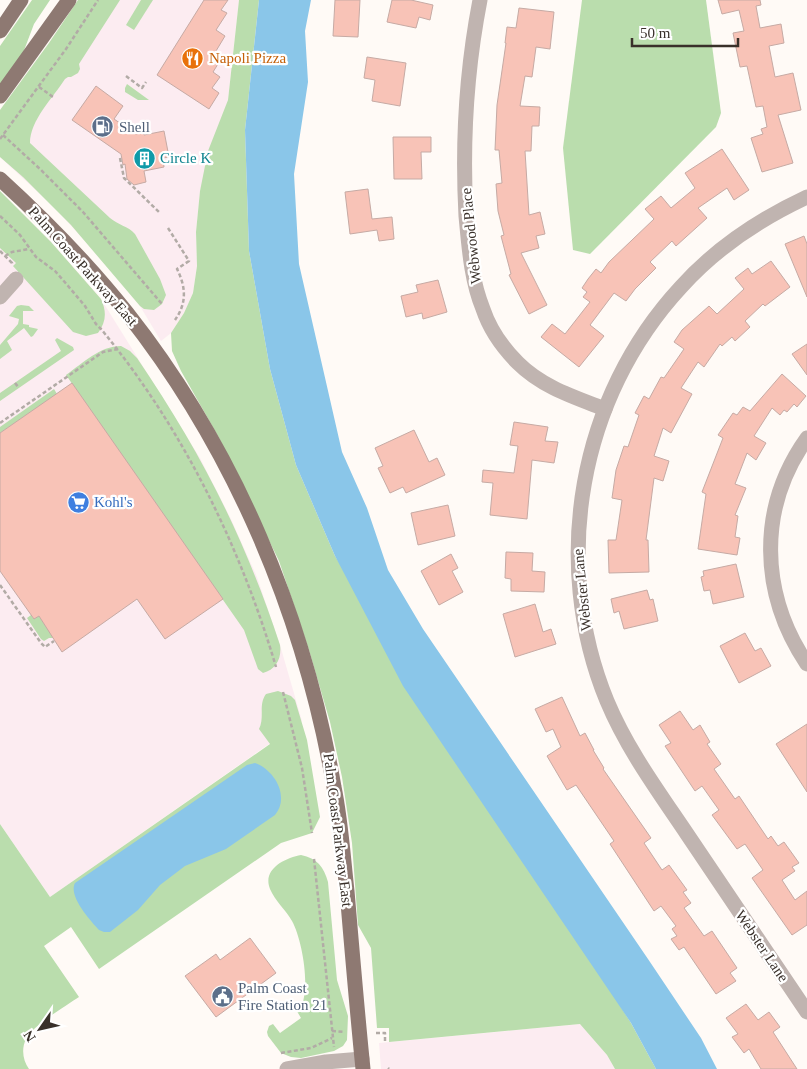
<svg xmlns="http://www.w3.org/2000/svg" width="807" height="1069" font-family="'Times New Roman',serif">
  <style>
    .commercial { fill: #fcecf1 }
    .green { fill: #baddad }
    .water { fill: #8ac6e9 }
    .building { fill: #f8c3b7; stroke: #c6aaa4 }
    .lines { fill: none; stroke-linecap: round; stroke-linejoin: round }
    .path { stroke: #b2aba6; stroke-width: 2.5; stroke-dasharray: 4 2.5; stroke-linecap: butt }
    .minor { stroke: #c0b4b0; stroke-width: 15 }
    .major { stroke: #8e7972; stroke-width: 15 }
    .labels { text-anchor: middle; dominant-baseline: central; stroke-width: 4.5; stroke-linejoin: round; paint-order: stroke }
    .food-label { font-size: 15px; fill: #c56008; stroke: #fff; text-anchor: start }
    .service-label { font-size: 15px; fill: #4e5e75; stroke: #fff; text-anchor: start }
    .culture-label { font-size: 15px; fill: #0d838f; stroke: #fff; text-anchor: start }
    .street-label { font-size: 15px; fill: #39302a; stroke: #fff }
    .shop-label { font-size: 15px; fill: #366cbe; stroke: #fff; text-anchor: start }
  </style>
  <rect width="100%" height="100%" fill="#fffaf6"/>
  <!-- commercial -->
  <g class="commercial">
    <path d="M78,0H239L228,100L200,191L196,232L197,266L193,293L184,313L171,333L161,341L140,306L98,255L54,207L0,157V110L49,43Z"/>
    <path d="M0,191L51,242L101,299L200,458L231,519L257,577L280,645L302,721L50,897L0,824Z"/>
    <path d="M581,1024L607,1055L615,1069H381L379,1043Z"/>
  </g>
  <!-- green -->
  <g class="green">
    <path d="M32,0H50L34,24L23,53L0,85V46Z"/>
    <path d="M78,0H120L79,64L80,69L78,73L71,77H68L65,79C53,98 30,120 30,143L110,218C118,225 128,226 135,234L160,279L166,295L162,304L154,310L144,309L140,306L71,225L23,177L0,157V110L49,43Z"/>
    <path d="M141,0H153L134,30L126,25Z"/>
    <path d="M239,0H259L245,130L249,251L270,369L296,465L335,556L631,1023L656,1069H615L607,1055L580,1024L389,1042V1028H377L371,948L358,925L352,843L342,777L330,722L309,650L279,561L218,436L181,371L172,351L171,333L184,313L193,293L197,266L196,232L200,191L208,151L228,100Z"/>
    <path d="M582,0H706L721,113L716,127L590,254L573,250L563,148Z"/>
    <path d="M127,84L149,100H138L125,92V88Z"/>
    <path d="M0,191L51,242L101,299C107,312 106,322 98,333L86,336L73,332L13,266L16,263L0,248Z"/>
    <path d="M21,305L29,306L34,311H23V324L29,325V327L38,329L33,336L31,337L24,328L7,341L12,350L0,359V345L18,324L19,319L9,316L17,306Z"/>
    <path d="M57,338L73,347L74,350L0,401V393L61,351L55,340Z"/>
    <path d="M121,346L130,351L137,358C201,452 245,538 280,645C282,658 276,670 263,673L258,669L244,630L66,375C83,363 100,346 121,346Z"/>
    <path d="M54,389L57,394L0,433V427Z"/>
    <path d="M31,615L34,619L39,616L54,638H49L44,641L41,639L27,618Z"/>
    <path d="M278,691L291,696L295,700L307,740L320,817L312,833L281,843L99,969L71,927L44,946L79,997C67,1005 31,1027 26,1039C21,1049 23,1061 29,1069H0V824L50,897L270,744L259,729C265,717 258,705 266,694Z"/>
    <path d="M301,855C317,858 324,867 328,882L337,980L348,1016L347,1040L343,1046L334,1051L301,1058L291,1057L281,1053L268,1036L267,1032L269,1026L273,1024L280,1033L301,1018L295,1008L302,1004C310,985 302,939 292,921C286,910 275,901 270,889C262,869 285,858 301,855Z"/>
  </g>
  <!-- water -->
  <g class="water">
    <path d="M259,0H311L305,31L308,82L294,174L299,264L342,452L367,508L388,570L423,629L648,959L701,1038L717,1069H656L631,1023L403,686L335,556L296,465L270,369L249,251L245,130Z"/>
    <path d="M255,763C275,770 290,797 275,815L226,849L185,866L160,885L138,910L110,932H104L99,930C90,920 68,896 75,883L247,765Z"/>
  </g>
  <!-- building -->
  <g class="building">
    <path d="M204,0H228L221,10L227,13L216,30L225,36L216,51L223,56L213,72L220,77L212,88L219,93L209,109L157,75Z"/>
    <path d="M335,0H360L358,37L333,36Z"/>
    <path d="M392,0H411L433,5L430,20L419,17L416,28L387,22Z"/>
    <path d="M718,0H760L761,5L756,6L760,28L781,24L784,43L769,46L775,77L793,73L801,110L778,115L793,163L762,172L751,138L763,134L761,129L767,127L763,106L756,107L747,66L740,67L733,33L744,31L739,10L722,14Z"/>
    <path d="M519,8L554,12L550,49L536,47L532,77L525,76L520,106L540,107L539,126H532L531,151H525L529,215L540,212L545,234L536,236L539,248L521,253L547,305L529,314L509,275L511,274L501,236L504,235L498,211L496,184L502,183L499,150H495L497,105L506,43H505L507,27L516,28Z"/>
    <path d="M367,57L406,63L400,106L372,101L375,80L364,78Z"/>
    <path d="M96,86L123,106L114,119L136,134L144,132V135L164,131L169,157L163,158L164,167L144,171L146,182L134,185L127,179L125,164L123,165L121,154L72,120Z"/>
    <path d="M393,137H431V152H421L422,179H394Z"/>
    <path d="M722,149L749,190L734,200L727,188L698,208L707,218L676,246L672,241L650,262L656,268L635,289L626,301L614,293L590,325L604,336L579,367L541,337L552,324L565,334L590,302L583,297L587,292L582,288L588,279L596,269L601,273L609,262L654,219L645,209L661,196L671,208L695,188L685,173Z"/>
    <path d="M368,189L372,219L392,217L394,239L379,241L377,230L350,234L345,192Z"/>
    <path d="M804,236L807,244V297L785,244Z"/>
    <path d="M771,261L790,287L765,306L763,304L745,321L750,327L735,341L732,337L722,346L720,344L704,367L698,362L681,388L692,394L671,433L663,428L654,456L669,461L663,481L654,478L646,540H648L649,572L609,573L608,540H616L622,500L612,498L616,470L624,446L628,447L639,415L635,413L644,396L649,399L661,377L664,378L684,349L674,342L682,330L709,306L717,314L744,289L735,278L748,268L752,274Z"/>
    <path d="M438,280L447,312L423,319L422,313L406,317L401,296L418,292L416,285Z"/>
    <path d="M807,344V375L792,354Z"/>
    <path d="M782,374L806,396L797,407L794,404L787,412L784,410L780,415L772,408L754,436L766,443L756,460L747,453L735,484L746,488L735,515L738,516L735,537L740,538L737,555L698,549L706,494L702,492L723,438L718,435L733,413L737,415L743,407L750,411Z"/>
    <path d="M72,383L223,599L165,639L137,599L62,652L39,616L34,619L0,571V433Z"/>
    <path d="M514,422L548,427L545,441L558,442L554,463L532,460L527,519L490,515L493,483L482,482L483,470L514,473L518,446L510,445Z"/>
    <path d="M414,430L429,462L437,458L445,475L406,493L403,487L390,493L378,468L383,466L375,448Z"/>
    <path d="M448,505L455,536L418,545L411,513Z"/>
    <path d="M506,552L533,553L532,571L545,572L544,592L511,591V579L505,578Z"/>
    <path d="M451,554L458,568L452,571L463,592L439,605L421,571Z"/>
    <path d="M736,564L744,597L713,604L710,590L704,591L701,577L704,576L703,571Z"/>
    <path d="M647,590L650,600L653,599L658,621L624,629L619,611L614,613L611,599Z"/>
    <path d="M535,604L543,632L551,629L556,644L515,657L503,614Z"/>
    <path d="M745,633L755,651L761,648L771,666L739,683L720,646Z"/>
    <path d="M562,697L580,736L585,733L594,750H593L604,768L603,769L651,838L644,843L662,870L669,865L687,890L683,892L691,903L684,908L704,936L712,931L737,968L730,973L736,981L716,994L684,947L679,950L671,939L677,936L672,929L676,926L661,906L654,911L610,844L614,841L576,785L567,790L547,756L561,747L553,729L546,732L535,709Z"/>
    <path d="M680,711L693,730L700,725L710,742L707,744L721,764L714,769L735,799L739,796L768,839L771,836L778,846L784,842L799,863L792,867L795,871L782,880L795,900L807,891V925L792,935L752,878L763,870L745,844L737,849L712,815L719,810L702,786L695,791L665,746L671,743L659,725Z"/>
    <path d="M807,724V792L776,744Z"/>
    <path d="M250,938L276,973L216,1017L185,976L216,954L220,960Z"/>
    <path d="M746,1004L758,1020L769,1012L780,1027L773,1032L797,1069H761L749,1049L744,1053L732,1037L738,1034L726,1018Z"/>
  </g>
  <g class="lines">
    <!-- path -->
    <g class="path">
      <path d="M126,76L142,88L146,82"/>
      <path d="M39,87L53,97"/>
      <path d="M3,135L40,169L83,212L162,304"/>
      <path d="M0,139L66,49L98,0"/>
      <path d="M120,158L124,178L159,212"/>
      <path d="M0,216L20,235L36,257L55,271L63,280L85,306L96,324L101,329C182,427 240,545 276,667"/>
      <path d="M168,228L189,261L177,269C186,287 187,303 175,320"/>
      <path d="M0,251L12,263L11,265"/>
      <path d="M5,256L12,252L29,249"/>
      <path d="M15,383L19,388"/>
      <path d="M0,423L103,352L118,349"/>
      <path d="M0,585L41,643L45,647L54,641"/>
      <path d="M283,692L302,768L312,833"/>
      <path d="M314,859L334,1047"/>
      <path d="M332,1031L345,1032"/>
      <path d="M376,1033H385V1043"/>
      <path d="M281,1053L311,1048L332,1038"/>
      <path d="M388,1068L389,1069"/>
    </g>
    <!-- minor -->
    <g class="minor">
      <path d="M480,0C466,72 462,143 466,216C469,247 471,280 483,309C490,330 503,348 518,363C542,387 574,397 605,409"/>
      <path d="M807,197C760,219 716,248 681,287C579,397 550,562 607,701C627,749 658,791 687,834C727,894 767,953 807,1012"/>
      <path d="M0,297L16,279"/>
      <path d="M807,438C757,508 760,594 807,664"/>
      <path d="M287,1069L326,1062L362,1059"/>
    </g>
    <!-- major -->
    <g class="major">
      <path d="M0,31L21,0"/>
      <path d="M0,96L69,0"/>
      <path d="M0,179C45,220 89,265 127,313C235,450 304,615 334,787C341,821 343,856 347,891C352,950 357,1010 363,1069"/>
    </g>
  </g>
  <!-- icons -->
  <defs>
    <symbol id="restaurant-disc" viewBox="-11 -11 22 22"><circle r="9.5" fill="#e8710a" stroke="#fff"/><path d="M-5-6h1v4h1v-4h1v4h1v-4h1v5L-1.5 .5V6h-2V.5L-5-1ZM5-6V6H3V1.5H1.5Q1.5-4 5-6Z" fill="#fff"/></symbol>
    <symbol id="fuel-disc" viewBox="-11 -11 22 22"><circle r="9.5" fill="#5c6f8a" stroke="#fff"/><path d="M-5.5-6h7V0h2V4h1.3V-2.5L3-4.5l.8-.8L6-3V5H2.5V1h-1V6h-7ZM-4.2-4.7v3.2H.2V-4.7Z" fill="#fff"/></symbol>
    <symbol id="building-disc" viewBox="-11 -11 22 22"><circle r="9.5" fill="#0f9aa8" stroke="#fff"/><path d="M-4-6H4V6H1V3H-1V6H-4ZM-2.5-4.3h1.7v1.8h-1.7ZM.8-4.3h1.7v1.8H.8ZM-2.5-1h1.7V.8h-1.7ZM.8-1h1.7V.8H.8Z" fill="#fff"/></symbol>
    <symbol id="supermarket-disc" viewBox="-11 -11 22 22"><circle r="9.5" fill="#3f7fe0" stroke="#fff"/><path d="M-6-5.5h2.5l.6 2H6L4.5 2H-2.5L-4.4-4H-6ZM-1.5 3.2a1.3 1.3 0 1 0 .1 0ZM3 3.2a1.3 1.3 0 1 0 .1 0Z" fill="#fff"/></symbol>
    <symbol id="civic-disc" viewBox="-11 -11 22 22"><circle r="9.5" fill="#5c6f8a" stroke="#fff"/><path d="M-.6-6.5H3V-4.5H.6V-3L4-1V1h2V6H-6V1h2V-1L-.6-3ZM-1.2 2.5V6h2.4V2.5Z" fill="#fff"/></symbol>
  </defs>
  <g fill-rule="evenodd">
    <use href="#restaurant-disc" x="180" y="46" width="25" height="25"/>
    <use href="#fuel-disc" x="90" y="114" width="25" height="25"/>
    <use href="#building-disc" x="132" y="146" width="25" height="25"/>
    <use href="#supermarket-disc" x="66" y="490" width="25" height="25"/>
    <use href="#civic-disc" x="210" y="984" width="25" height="25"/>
  </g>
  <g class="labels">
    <!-- food labels -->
    <g class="food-label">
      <text x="209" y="58">Napoli Pizza</text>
    </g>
    <!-- service labels -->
    <g class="service-label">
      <text x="119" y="127">Shell</text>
      <text x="238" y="988">Palm Coast<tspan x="238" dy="17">Fire Station 21</tspan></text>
    </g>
    <!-- culture labels -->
    <g class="culture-label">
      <text x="160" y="158">Circle K</text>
    </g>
    <!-- street labels -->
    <g class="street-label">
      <text transform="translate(471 236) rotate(-96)">Webwood Place</text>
      <text transform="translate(83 266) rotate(48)">Palm Coast Parkway East</text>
      <text transform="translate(582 590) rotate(-96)">Webster Lane</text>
      <text transform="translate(338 830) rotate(83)">Palm Coast Parkway East</text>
      <text transform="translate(762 946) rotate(56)">Webster Lane</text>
    </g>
    <!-- shop labels -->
    <g class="shop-label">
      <text x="94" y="502">Kohl's</text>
    </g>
  </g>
  <!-- north arrow -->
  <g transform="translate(40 1029) rotate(236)" stroke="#ffffff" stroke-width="4" paint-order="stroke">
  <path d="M0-4L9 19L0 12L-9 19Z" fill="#39302a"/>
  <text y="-8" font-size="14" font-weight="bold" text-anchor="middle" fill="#39302a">N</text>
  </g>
  <!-- scale -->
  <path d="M632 38v8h106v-8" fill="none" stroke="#39302a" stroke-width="2.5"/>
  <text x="640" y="38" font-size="15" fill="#39302a" stroke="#ffffff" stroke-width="4" paint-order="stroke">50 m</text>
</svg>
